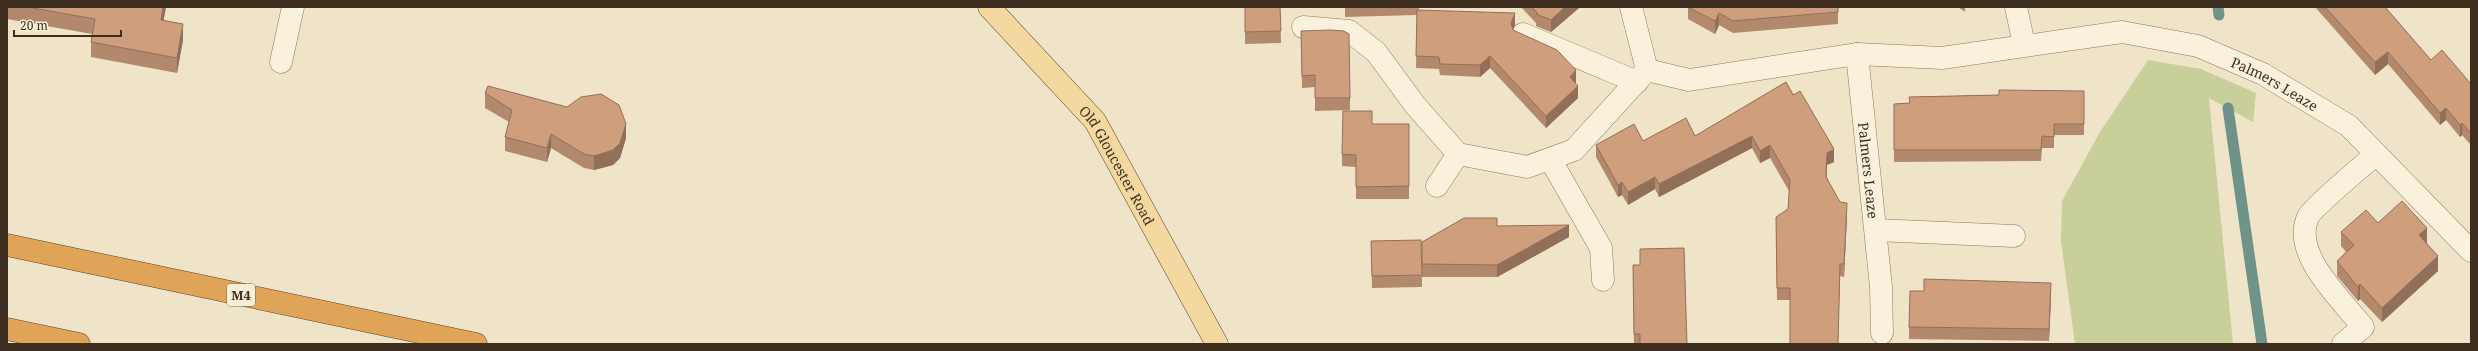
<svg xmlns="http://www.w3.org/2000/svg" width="2478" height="351" font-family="'Noto Serif',serif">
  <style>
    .green { fill: #c9cf9b }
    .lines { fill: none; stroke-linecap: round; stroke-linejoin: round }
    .stream { stroke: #6f938a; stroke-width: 11 }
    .minor-casing { stroke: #8d765c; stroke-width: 23 }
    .major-casing { stroke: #5b4430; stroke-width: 23 }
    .highway-casing { stroke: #5b4430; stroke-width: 23 }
    .minor { stroke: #faf1dc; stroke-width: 22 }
    .major { stroke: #f3d9a0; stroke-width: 22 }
    .highway { stroke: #e0a458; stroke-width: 22 }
    .wall { fill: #b2896c }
    .shaded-wall { fill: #916f58 }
    .building { fill: #cf9f7d; stroke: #916f58 }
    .labels { text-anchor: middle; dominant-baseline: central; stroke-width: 3.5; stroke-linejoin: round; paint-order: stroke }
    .shield { fill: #f7eed8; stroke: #756857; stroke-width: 1 }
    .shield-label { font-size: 13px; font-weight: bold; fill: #3d2e20 }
    .street-label { font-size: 14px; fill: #3d2e20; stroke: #f7eed8 }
  </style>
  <rect width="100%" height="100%" fill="#f0e4c8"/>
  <!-- green -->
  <path class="green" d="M2148,60L2201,69L2256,93L2253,122L2209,98L2233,344H2075L2061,241L2062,201L2100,132Z"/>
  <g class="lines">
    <!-- stream -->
    <g class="stream">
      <path d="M2218,7L2219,15"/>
      <path d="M2228,108L2262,344"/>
    </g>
    <defs>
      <g id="minor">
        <path d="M2016,7L2024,45"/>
        <path d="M1303,27L1349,31L1376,52L1415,105L1458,154L1527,167L1574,150L1647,70L1631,7"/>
        <path d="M1523,34L1637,82"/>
        <path id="s1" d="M1857,54L1881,287L1882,333"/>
        <path d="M281,62L293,7"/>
        <path id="s2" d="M1647,70L1689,80L1857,54L1942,58L2122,32L2198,46L2263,74L2349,126L2471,251"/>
        <path d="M1550,159L1601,248L1603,280"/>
        <path d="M1437,186L1458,154"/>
        <path d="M1876,230L2014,236"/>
        <path d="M2343,344L2363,327C2342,300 2291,254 2308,217C2313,207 2365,164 2376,154"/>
      </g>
      <g id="major">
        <path id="s3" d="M989,7L1095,121L1217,344"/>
      </g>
      <g id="highway">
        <path d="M7,245L476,344"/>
        <path d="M7,329L79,344"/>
      </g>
    </defs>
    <!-- minor casing -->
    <use href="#minor" class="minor-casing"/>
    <!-- major casing -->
    <use href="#major" class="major-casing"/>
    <!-- highway casing -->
    <use href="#highway" class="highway-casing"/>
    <!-- minor -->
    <use href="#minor" class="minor"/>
    <!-- major -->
    <use href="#major" class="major"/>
    <!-- highway -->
    <use href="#highway" class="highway"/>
  </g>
  <!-- wall -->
  <g class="wall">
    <path d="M7,7H166L163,21L183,40L177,73L91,57V42L92,34L7,19Z"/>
    <path d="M1245,7H1280L1281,43L1245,44Z"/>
    <path d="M1345,7H1419V10L1515,25L1513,29V30L1576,82L1575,83L1578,98L1546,128L1490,68L1480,77L1440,75L1439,69L1416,68L1417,15L1345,17Z"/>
    <path d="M1521,7H1579V8L1551,32L1536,26V23Z"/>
    <path d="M1688,7H1838V24L1733,33L1719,25L1715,34L1688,19Z"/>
    <path d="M1958,7H1965V12Z"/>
    <path d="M2315,7H2385L2431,60L2471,84V145L2462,135L2460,137L2446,120L2440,125L2388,64L2375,75Z"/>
    <path d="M1301,31L1350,98V110L1315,111V87L1302,88Z"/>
    <path d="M1786,82L1834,162L1827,165V178L1847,215L1844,277L1840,276L1838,344H1790V300H1777L1776,229L1788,209L1789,191L1770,158L1760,163L1752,148L1659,197L1655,189L1628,205L1622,195L1618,197L1596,157V145L1643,141L1695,136Z"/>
    <path d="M2084,91V135H2054V148H2042L2041,161L1894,162V104L1909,103V97L1999,95Z"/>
    <path d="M485,93L626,138L620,158L613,165L594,170L584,168L551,148L547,162L505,151V137L509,122L485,108Z"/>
    <path d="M1372,124H1409V199H1356V167L1342,166V154Z"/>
    <path d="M2378,223L2427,243H2426L2438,271L2382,322L2360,299L2358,301L2337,276V261L2346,252L2341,246V232Z"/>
    <path d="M1497,226L1569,237L1497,277H1422V287L1372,288L1371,241L1422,264Z"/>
    <path d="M1633,265L1687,344H1634Z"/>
    <path d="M2051,295L2049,341L1909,339V327Z"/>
  </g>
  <!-- shaded-wall -->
  <g class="shaded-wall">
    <path d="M163,7H166L161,35V20Z"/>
    <path d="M1565,7L1579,8L1551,32V20Z"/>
    <path d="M1515,13V25L1511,35V23Z"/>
    <path d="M1719,13V25L1715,34V21Z"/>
    <path d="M183,24V40L177,73V58Z"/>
    <path d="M2388,52V64L2375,75V62Z"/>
    <path d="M1490,56V68L1480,77V65Z"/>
    <path d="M1576,70V82L1570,89V77Z"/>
    <path d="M1578,86V98L1546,128V116Z"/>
    <path d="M2446,108V120L2440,125V113Z"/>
    <path d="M2462,123V135L2460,137V125Z"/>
    <path d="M626,124V138L620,158L613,165L594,170V156Z"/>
    <path d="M551,134V148L547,162V148Z"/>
    <path d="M1752,136V148L1659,197V184Z"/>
    <path d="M1770,145V158L1760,163V151Z"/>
    <path d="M1834,149V162L1827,165L1826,189L1827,153Z"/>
    <path d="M1655,177V189L1628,205V192Z"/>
    <path d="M1622,182V195L1618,197V185Z"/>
    <path d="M1847,203V215L1844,277V264Z"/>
    <path d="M1569,225V237L1497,277V265Z"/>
    <path d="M2427,228V243L2419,250V235Z"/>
    <path d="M2438,256V271L2382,322V308Z"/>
    <path d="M2051,283V295L2049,341V329Z"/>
    <path d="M2360,284V299L2358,301V287Z"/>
  </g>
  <!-- building -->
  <g class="building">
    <path d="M27,7H163L161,20L183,24L177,58L91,42L95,19Z"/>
    <path d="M1245,7H1280L1281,31L1245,32Z"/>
    <path d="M1532,7H1565L1551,20L1536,14H1538Z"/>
    <path d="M1688,7H1838V12L1733,21L1719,13L1715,21Z"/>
    <path d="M2325,7H2385L2431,60L2442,50L2471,84V133L2462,123L2460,125L2446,108L2440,113L2388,52L2375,62Z"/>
    <path d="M1417,10L1515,13L1511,23L1513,30L1557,50L1576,70L1570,77L1578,86L1546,116L1490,56L1480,65L1440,64L1439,57L1416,56Z"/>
    <path d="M1331,30L1344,31L1349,34L1350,98H1315V75L1302,76L1301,31Z"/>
    <path d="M1786,82L1793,95L1800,91L1834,149L1827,153L1826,177L1840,202L1847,203L1844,264H1840L1838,344H1790V288H1777L1776,217L1788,209L1790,180L1770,145L1760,151L1752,136L1659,184L1655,177L1628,192L1622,182L1618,185L1596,145L1634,124L1643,141L1686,118L1695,136Z"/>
    <path d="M488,86L567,107L581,97L601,94L619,105L626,124L620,143L613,150L594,156L584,154L551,134L547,148L505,137L512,110L485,93Z"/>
    <path d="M1999,90L2084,91V124H2054V137L2042,136L2041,150H1894V104L1910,103L1909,97L1999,95Z"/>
    <path d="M1343,111H1372V124H1409V186L1356,187V155L1342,154Z"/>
    <path d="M2402,201L2427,228L2419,235L2438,256L2382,308L2360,284L2358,287L2337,261L2354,245L2341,232L2366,210L2378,223Z"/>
    <path d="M1464,218H1497V226L1569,225L1497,265L1422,264V242Z"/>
    <path d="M1421,240L1422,275L1372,276L1371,241Z"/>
    <path d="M1684,248L1687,344H1640V334H1634L1633,265H1640V249Z"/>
    <path d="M1924,279L2051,283L2049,329L1909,327L1910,291H1924Z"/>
  </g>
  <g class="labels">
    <!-- shield labels -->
    <rect class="shield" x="227" y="284" width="28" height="22" rx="3"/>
    <g class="shield-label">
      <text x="241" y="295">M4</text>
    </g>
    <!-- street labels -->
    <g class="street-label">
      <text stroke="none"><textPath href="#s2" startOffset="643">Palmers Leaze</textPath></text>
      <text stroke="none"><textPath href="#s3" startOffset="205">Old Gloucester Road</textPath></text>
      <text stroke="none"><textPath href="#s1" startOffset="117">Palmers Leaze</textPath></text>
    </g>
  </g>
  <!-- border -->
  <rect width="2478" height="351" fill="none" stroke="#3d2e20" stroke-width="16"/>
  <!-- scale -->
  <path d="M14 30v6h107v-6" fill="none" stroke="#3d2e20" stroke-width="2"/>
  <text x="20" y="30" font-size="12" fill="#3d2e20" stroke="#f7eed8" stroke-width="3" paint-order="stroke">20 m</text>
</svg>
